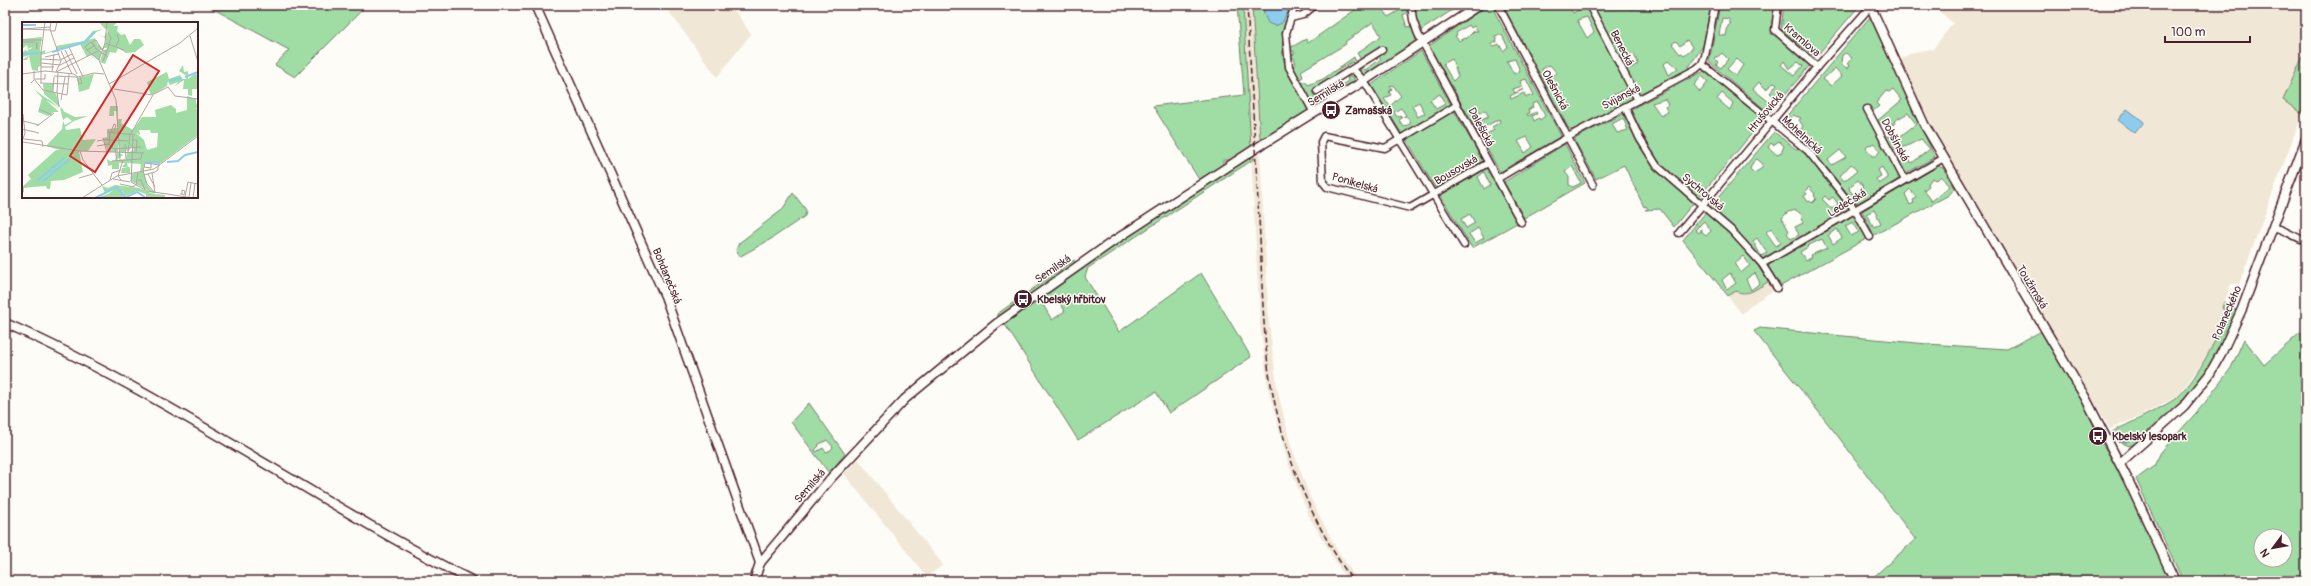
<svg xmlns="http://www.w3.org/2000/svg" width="2311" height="586" font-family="Pangolin,sans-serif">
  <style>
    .built { fill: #f1e7d6 }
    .green { fill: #9fdda5; stroke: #747e68; fill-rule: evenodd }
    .water { fill: #8ccded; stroke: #72879f }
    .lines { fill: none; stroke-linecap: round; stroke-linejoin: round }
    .stream { stroke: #72879f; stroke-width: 1.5 }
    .street-casing { stroke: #4a1f2b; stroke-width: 9 }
    .secondary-casing { stroke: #4a1f2b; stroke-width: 11 }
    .street { stroke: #fdfcf7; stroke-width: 6 }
    .secondary { stroke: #fdfcf7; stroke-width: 8 }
    .rail { stroke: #4a1f2b; stroke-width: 1.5; stroke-dasharray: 6 3; stroke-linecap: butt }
    .labels { text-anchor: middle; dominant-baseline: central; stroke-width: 3; stroke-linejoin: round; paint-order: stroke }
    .street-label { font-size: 11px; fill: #4a1f2b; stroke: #fdfcf7 }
    .poi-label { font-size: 11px; font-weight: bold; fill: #4a1f2b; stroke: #fdfcf7; text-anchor: start }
    .inset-river { fill: none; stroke: #8ccded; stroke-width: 2 }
    .inset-road { fill: none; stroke: #b5a4a5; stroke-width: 1 }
    .view { fill: #d62828; fill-opacity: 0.15; stroke: #d62828; stroke-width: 2 }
    .inset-edge { fill: none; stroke: #4a1f2b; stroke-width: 2 }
  </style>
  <rect width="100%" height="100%" fill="#fdfcf7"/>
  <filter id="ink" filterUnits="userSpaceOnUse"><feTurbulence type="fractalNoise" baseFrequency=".025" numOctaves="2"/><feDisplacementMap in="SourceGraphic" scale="8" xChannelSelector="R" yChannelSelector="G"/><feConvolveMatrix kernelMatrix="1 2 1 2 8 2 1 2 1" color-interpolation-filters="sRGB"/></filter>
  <g filter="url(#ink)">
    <!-- built -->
    <g class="built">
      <path d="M664,5H731L751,34L717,77Z"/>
      <path d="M1243,5H1252L1269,323L1277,388L1291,446L1310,497L1337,550L1358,581H1347L1310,518L1288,463L1268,388L1260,323Z"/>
      <path d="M1937,5H2306V50L2284,100L2302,114L2239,284H2231L2222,308L2227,314L2206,358L2178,396L2140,416L2110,429L1955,168L1932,127L1902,65L1901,60L1904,57L1913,52L1933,49L1953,23L1935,8Z"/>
      <path d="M1773,279L1779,287L1752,304L1742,314L1728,296L1736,291L1744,294L1752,291Z"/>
      <path d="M858,459L943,565L927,577L844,474Z"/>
    </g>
    <!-- green -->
    <g class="green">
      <path d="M206,5H367L295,77L275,65L289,50Z"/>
      <path d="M1237,5H1243L1251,149L1231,160H1223V166L1200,181L1153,106L1244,95Z"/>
      <path d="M1252,5H1264V14L1289,10L1290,5L1291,7C1274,55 1283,66 1308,108V113L1260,140Z"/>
      <path d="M1362,5H1381L1388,17L1402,9L1400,5H1406L1407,13L1403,15L1407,27L1411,26L1416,37L1414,44L1366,77L1360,75L1359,71L1362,67L1365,70L1381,59L1378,55L1383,52L1380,47L1361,60L1357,53L1381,36L1373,22L1345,42L1346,44L1301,71L1303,77L1298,80L1292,66L1296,65L1294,58H1291V55L1294,54V51H1290V48L1306,39L1308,43Z"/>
      <path d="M1414,5H1443L1446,9L1452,5H1460L1420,31L1416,20Z"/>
      <path d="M1488,5H1491L1561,136L1500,172L1429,46ZM1469,25L1471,28L1474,26L1478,31H1474L1466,39L1464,38L1459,41L1455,36L1457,35L1456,33ZM1498,35H1502L1508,47L1503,51L1499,44L1493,47L1491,44L1497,42L1495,36ZM1452,59L1458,76L1453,81L1443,64ZM1515,59L1520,71L1514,74L1507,61ZM1526,79L1534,95L1526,97L1524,93L1511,99L1510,96L1524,89L1515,93L1513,89L1522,86L1520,81ZM1538,102L1545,116L1540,120L1539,118L1534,121L1532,116L1537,114L1536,112L1528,116L1527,114L1530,113L1528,110L1533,107L1532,104ZM1485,110L1489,117L1476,122L1473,117ZM1499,119L1500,122L1492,127L1494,130L1483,136L1479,130ZM1527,137L1533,147L1525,153L1518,141Z"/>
      <path d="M1503,5H1508L1512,9L1516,5H1528V9L1536,5H1546L1548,9L1556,5H1569L1573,13L1580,9L1578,5H1585L1633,98L1573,130L1569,129ZM1587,17L1594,32L1587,38L1577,20ZM1550,65L1557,73L1547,78L1545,75L1542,77L1541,75L1544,73L1542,69ZM1625,89L1629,96L1609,106L1606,99Z"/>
      <path d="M1599,5H1616L1617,7L1631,5L1629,7L1632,10L1637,7L1636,5H1648L1647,9L1651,10L1652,5H1693L1695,7L1697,5H1711L1703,46L1686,71L1639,94L1595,9ZM1687,40L1693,48L1684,55L1682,53L1680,54L1672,44L1676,41L1680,46ZM1634,54L1638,64L1631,68L1624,57ZM1669,60L1678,68L1669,75L1664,64Z"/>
      <path d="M1720,5H1751V8L1757,9L1758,5H1774L1771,34L1777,35L1811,64L1769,113L1709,62ZM1722,18L1729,19V22L1731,23L1728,26L1726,36L1719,35ZM1722,53L1728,59L1721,68L1716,65L1718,62L1715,59ZM1736,59L1743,65L1736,76L1727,69ZM1784,61L1789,69L1798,62L1803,66L1794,76L1781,65ZM1759,82L1766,89L1775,82L1777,84L1770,93L1774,96L1772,101L1769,102L1753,89Z"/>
      <path d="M1784,5H1860L1815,58L1781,29Z"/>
      <path d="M1870,17L1935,157L1905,174L1897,159L1901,162L1909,160L1912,163L1930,149L1921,139L1907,146L1892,150L1884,133L1889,137L1896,134L1898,138L1916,124L1908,113L1894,121L1895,123L1893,125L1888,119L1879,125L1877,121L1902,100L1893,89L1889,92L1886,91L1876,103L1879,106L1871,113L1867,108L1865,111L1898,175V180L1858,203H1855L1823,163L1818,170L1849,209L1763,259H1760L1746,243L1741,246L1758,266L1768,282C1757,288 1748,297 1736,291L1728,296L1683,240L1706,212L1721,225L1725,220L1710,207L1774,132L1797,150L1802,144L1779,125ZM1846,53L1852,58L1847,64L1850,65L1848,69L1841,64L1842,55ZM1835,68L1842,76L1831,86L1823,79ZM1793,115L1801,118L1799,120L1803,126L1800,131L1788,121ZM1779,141L1784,146L1781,153L1780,152L1777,155L1768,147L1771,143L1773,145ZM1874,143L1880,151L1876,156H1872L1866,148L1869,144L1870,145ZM1840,150L1846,157L1832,165L1828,160ZM1757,159L1763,164L1761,169L1754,173L1750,169L1753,162ZM1851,164L1857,171L1844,181L1840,176ZM1882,167L1888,178L1879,184L1876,179L1881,176L1878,170ZM1858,180L1863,186L1860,189L1863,192L1857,197L1850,191L1849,187ZM1809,187L1815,194L1814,195L1816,199L1812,203L1810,201L1808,202L1804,196L1807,194L1805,191ZM1825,196L1829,200L1833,197L1838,204L1832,209L1822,199ZM1796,210L1802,215L1803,223L1795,227L1799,235L1791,239L1787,233L1789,231L1782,218L1788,212ZM1704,221L1711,231L1706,236L1702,233V229L1699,233L1695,230ZM1771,228L1781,243L1776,246L1766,232ZM1757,238L1767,253L1761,256L1753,241ZM1743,256L1750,265L1741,273L1735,263ZM1730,273L1736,283L1727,290L1722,280ZM1755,273L1760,283L1751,290L1746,279Z"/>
      <path d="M2306,50V104L2302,114L2283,100Z"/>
      <path d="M1421,51L1451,105L1402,134L1371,85ZM1393,85L1401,96L1390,106L1384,99L1391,95L1389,92L1392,89L1390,86ZM1440,94L1445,104L1436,109L1430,100ZM1419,102L1425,113L1418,117L1412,106ZM1401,108L1406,115L1403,117H1407L1411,123L1404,127L1399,120L1402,118L1400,116L1397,117L1394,112Z"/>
      <path d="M1354,57L1356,62L1355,65L1352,62L1339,70L1341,74L1312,91L1314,96L1318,94L1321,98L1348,81L1347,77L1354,76V83L1343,88L1342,87L1327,96V98L1318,107L1312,104L1300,84L1305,81L1308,85L1323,79Z"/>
      <path d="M1706,70L1764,119L1699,197L1658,163L1631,111V109ZM1702,76L1708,82L1700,92L1694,85ZM1722,93L1733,103L1730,110L1717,99ZM1665,99L1668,105L1665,107L1668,112L1661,116L1652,103Z"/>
      <path d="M1454,111L1483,161L1436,189L1406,139Z"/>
      <path d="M1623,114L1654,168L1694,202L1674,227L1660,209L1645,210L1648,209L1646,206L1644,207L1624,165L1596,179L1575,141L1576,138ZM1623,118L1628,130L1617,133L1612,124Z"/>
      <path d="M1565,144L1585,183L1524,218L1504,182ZM1572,166L1581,183L1573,187L1569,185V177L1565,172Z"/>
      <path d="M1253,152L1254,159L1088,268L1085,277L1119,332L1201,273L1251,357L1169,413L1156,392L1078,440L1004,323L1104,250ZM1055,296L1065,311L1052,320L1042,303Z"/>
      <path d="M1938,166L1943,168L1955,188L1949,195L1874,235L1862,211ZM1941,176L1950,186L1932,201L1924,190L1929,186L1928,184L1932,178L1937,180ZM1910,189L1916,198L1913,200L1914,203L1910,205L1905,194ZM1874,210L1881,223L1874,227L1866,214Z"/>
      <path d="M1486,167L1517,223L1472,248L1440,195ZM1484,172L1490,185L1484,189L1478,177ZM1470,214L1475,223L1466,228L1461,219ZM1478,228L1484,238L1475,243L1469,234Z"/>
      <path d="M793,193L806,210L805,216L771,239L739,257L736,250L739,243L782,210Z"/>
      <path d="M1854,215L1868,238L1779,287L1767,269L1769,265ZM1853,222L1859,232L1851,236L1845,226ZM1837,229L1842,238L1833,244L1828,235ZM1822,239L1827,248L1811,255L1812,257L1806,261L1800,252L1808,247L1807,246Z"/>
      <path d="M1074,260L1077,265L996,324L997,314Z"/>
      <path d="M2224,302L2235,309L2236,312C2221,347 2205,383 2176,408C2163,421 2148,432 2134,444L2130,446L2118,442L2112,432C2124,426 2170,404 2179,396C2199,376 2216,340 2227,314L2222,308Z"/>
      <path d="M1760,328L1927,344L2007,349L2042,331L2082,399L2100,440L2124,480L2171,581H1869L1917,538L1915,539L1837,435L1754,331Z"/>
      <path d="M2300,333L2306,339V581H2183L2136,479L2154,466L2161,452L2204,404L2231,368L2244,339L2264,365ZM2261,536H2285V560H2261Z"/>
      <path d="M809,403L845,454L829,473L791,422ZM827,440L833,447L831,450L826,452L823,448L816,452L815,450L819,446L818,445Z"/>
    </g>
    <!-- water -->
    <g class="water">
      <path d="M1264,5H1289V10L1282,23L1275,26L1268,23L1264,14Z"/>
      <path d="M2127,109L2144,122L2135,133L2118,120Z"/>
    </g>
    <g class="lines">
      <!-- stream -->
      <path class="stream" d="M2119,441L2126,442L2140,434"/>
      <defs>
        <g id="street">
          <path d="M1295,5L1286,33L1289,67L1314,113"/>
          <path d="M1411,5L1413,20L1418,34L1521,222"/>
          <path d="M1498,5L1593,185"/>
          <path d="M1589,5L1638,100"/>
          <path d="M1778,5L1775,30L1817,67"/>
          <path d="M1291,18L1303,15L1315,5"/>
          <path d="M1702,64L1808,151L1855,210L1870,237"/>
          <path d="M1353,69L1364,81L1464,245"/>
          <path d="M1317,91L1382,50"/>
          <path d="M1457,105L1385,148L1324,136L1321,142L1323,182L1327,187L1410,208L1488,163"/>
          <path d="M1625,107L1640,139L1657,166L1731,230L1762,264L1777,288"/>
          <path d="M1867,109L1905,180"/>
          <path d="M1497,179L1568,137L1696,69L1702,64L1705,56L1715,5"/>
          <path d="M2273,227C2286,230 2294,237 2306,241"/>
          <path d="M1679,233L1817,67L1871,6"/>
          <path d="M1762,264L1942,159"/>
        </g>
        <g id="secondary">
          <path d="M535,5L665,296L760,563"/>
          <path d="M1870,5L1924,124L2085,397L2128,480L2175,581"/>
          <path d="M5,323C168,395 314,501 473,581"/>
          <path d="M2120,463L2184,406L2209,375L2222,352L2242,309L2306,139"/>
          <path d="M754,581L760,563L831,478L905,399L996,324L1115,240L1255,149L1364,81L1479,5"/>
        </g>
      </defs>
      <!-- street casing -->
      <use href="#street" class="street-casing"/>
      <!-- secondary casing -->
      <use href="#secondary" class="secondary-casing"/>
      <!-- street -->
      <use href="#street" class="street"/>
      <!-- secondary -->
      <use href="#secondary" class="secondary"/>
      <!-- rail -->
      <path class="rail" d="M1247,5C1251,76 1255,148 1259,219C1262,270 1262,322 1269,373C1281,447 1309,519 1353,581"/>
    </g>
  </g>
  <!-- icons -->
  <defs>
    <symbol id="bus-disc" viewBox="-11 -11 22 22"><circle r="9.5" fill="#4a1f2b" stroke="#fdfcf7"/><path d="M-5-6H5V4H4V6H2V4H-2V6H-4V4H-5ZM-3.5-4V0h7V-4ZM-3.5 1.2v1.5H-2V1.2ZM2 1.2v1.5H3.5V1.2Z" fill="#fff"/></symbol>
  </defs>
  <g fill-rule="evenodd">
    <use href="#bus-disc" x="1320" y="99" width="22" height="22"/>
    <use href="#bus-disc" x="1012" y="288" width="22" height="22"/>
    <use href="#bus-disc" x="2087" y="425" width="22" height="22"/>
  </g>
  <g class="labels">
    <!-- street labels -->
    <g class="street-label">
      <text transform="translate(1802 40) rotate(41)">Kramlova</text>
      <text transform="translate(1622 48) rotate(63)">Benecká</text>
      <text transform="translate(1555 90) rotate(62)">Olešnická</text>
      <text transform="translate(1326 93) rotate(-32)">Semilská</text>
      <text transform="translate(1621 97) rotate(-28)">Svijanská</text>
      <text transform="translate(1766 112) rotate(-50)">Hrušovická</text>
      <text transform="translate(1481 127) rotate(62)">Dalešická</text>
      <text transform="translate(1802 135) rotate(43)">Mohelnická</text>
      <text transform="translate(1895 140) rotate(62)">Dobšínská</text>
      <text transform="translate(1456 170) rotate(-30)">Bousovská</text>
      <text transform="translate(1355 183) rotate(16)">Ponikelská</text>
      <text transform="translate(1703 192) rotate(40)">Sychrovská</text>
      <text transform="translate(1847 203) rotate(-31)">Ledečská</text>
      <text transform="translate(1053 269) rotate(-35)">Semilská</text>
      <text transform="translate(667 276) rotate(68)">Bohdanečská</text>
      <text transform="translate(2032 287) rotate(59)">Toužimská</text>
      <text transform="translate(2227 313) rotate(-67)">Polaneckého</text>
      <text transform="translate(810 486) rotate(-49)">Semilská</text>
    </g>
    <!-- poi labels -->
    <g class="poi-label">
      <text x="1345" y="110">Zamašská</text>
      <text x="1037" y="299">Kbelský hřbitov</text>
      <text x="2112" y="436">Kbelský lesopark</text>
    </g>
  </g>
  <!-- overview -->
  <g transform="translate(22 22)">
    <rect width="176" height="176" fill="#fdfcf7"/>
    <path d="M77,0H96L91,4H96L95,9L99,13L103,12L108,23L112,17H118L122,23L113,30L104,31L96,26L94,31L88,30L83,42L78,40L81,29L86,26H81L84,20L83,16L75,12L82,15L85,10L86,13L85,6L74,10L66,18L73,16L76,24L77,22L80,26L75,29H80L77,38L70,33L74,30L69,33L76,40L68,33L65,35L58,22L19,33V44L16,45V49L10,48L7,34L5,38H0L8,33L1,35L0,31L3,28L7,30L5,28L9,27L10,25L6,27L5,23L1,26L0,17L20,15L18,28L19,30L23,28V31L34,28V24L62,19L71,9L83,7ZM161,43L162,50L166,49V57L174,51L176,57V67H170V74L166,73V67H161L162,58L153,64L156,60L148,63L146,59L145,64L132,72H128L125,60L145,50L147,57L158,53L160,57H164L165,54L157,49ZM72,52L67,67L57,70L55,56ZM21,62H31V69L34,72L38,85L42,88L41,89L53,95L66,94L52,99L43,105L44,108L58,106L61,118L74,117L66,129H57L61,150L42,158L29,159L28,167H25L24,164L10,165L2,166V170L0,171V165L9,157L6,153L34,128H38L24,124L40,107L41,99L43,103L50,99L45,95L41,98L38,86L41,88L22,72ZM12,67L21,74L29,79L37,86L24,78L37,90H32L26,94L16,90L20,76ZM165,74L174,77V83L176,78V86L173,87H176V113L139,141H123L121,146L125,163L133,172L143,173V176H124V172L115,169L103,174L100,168L102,176H74L86,172L94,166L99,167L95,165L83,171L80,164L86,166L93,163L117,166L134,173L109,159V152L118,150L119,142L105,141L106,145H108V151H99L100,146H106L100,145L103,141H97V147H90V143L86,144L85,137L88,139L104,137L105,131L112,128L109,125L107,129L106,121V130L103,126V130H98L96,116V130L101,133L93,139L95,130H86L81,116L85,115V107L96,106L95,89H92V94H87L88,84H96V97H100L99,101L111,108L120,95H134L133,88L149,83L154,87V91L165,88ZM117,108H128L129,111H136L135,125L125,128L122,118L113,110L118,113Z" fill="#9fdda5" fill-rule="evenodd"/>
    <path class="inset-river" d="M0,3H14M30,30L63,20L73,10M0,32L17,31M163,55L176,50M147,59L160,56M123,140L138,141M145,140L156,139L163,133L176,130M15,159L42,136M21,159L48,137M73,176L95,165L104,176M102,176L115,170L124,176"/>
    <path class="inset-road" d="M29,0L28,7L39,39L34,50M1,7L29,8M1,7L28,5M29,9H33L35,0M86,10L89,16L87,21M168,14L176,40M0,18H20M0,20H13M14,20L15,27V21M83,21L102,28M94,24L97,18L95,12M47,25L61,55M73,26L86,35M74,26L70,20L74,18L79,27L85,30M43,28L55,52M65,28L72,24L69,20L63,25L67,30L77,38M39,29L50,52M23,35L37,32M19,37L38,38L50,32M77,38L94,78L98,138M77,38L83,21L85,0M81,39L88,21M19,41L38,43L52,36M19,45H32M12,49V57L21,68L45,73L47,52M30,50L32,32M34,50L82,26M36,51L35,70L37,85M0,52L23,49L52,52L56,55L72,51L82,52M32,54L55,55L57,62L60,61L58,55M9,61L13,57H23V52M18,61L46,62M19,61V31L23,0M87,62L158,21L176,6M92,67L130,73L146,65L153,74L176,77M31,69L32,55M39,78L43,55M17,87L30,93M1,99L17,103M15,104L32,91M0,107L17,111M85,110L113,113M88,110L87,122L92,127L119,125M89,110L92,102L94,103L92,110M111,114L109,160L125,169L171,176M81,116L85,131M2,117L20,119L21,125M87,118L106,119M110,118H115L114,131M75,119L88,117M0,120L3,111L1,92M1,120L57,129L122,131M103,122L104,137M75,124L87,122M93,127L95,139M58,129L61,138L80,163M106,131L108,113L131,73M90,139L119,137L120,131M122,145L129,146V141M130,151L133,171M126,152L133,165M122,153L133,150L136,148V144M57,156L71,152M91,157L108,160M88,158L90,151L99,148M99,158L96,154L101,138M116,158H119L123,168M98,162L112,165V163M114,164L116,150M133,171L125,162L121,149L123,141L138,143M158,172H160L162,173L163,169L160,168V172M163,175L166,160L176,162M167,175L169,161M60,176L95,154L132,147L176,114M171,176L173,161"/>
    <path class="view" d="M111,33L137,49L73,150L48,134Z"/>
    <rect width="176" height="176" class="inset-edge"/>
  </g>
  <!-- margin -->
  <rect width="2311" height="586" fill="none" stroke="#fdfcf7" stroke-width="20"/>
  <rect x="10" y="10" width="2291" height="566" fill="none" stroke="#4a1f2b" stroke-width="1.5" filter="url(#ink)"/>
  <!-- north arrow -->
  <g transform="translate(2273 548) rotate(238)"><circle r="19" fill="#fdfcf7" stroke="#b5a4a5"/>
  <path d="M0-3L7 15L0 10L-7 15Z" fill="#4a1f2b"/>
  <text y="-6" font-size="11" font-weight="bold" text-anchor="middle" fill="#4a1f2b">N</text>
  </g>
  <!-- scale -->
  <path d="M2165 36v6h85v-6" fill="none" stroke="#4a1f2b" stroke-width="2"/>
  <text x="2171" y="36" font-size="12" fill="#4a1f2b" stroke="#fdfcf7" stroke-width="3" paint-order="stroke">100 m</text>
</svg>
